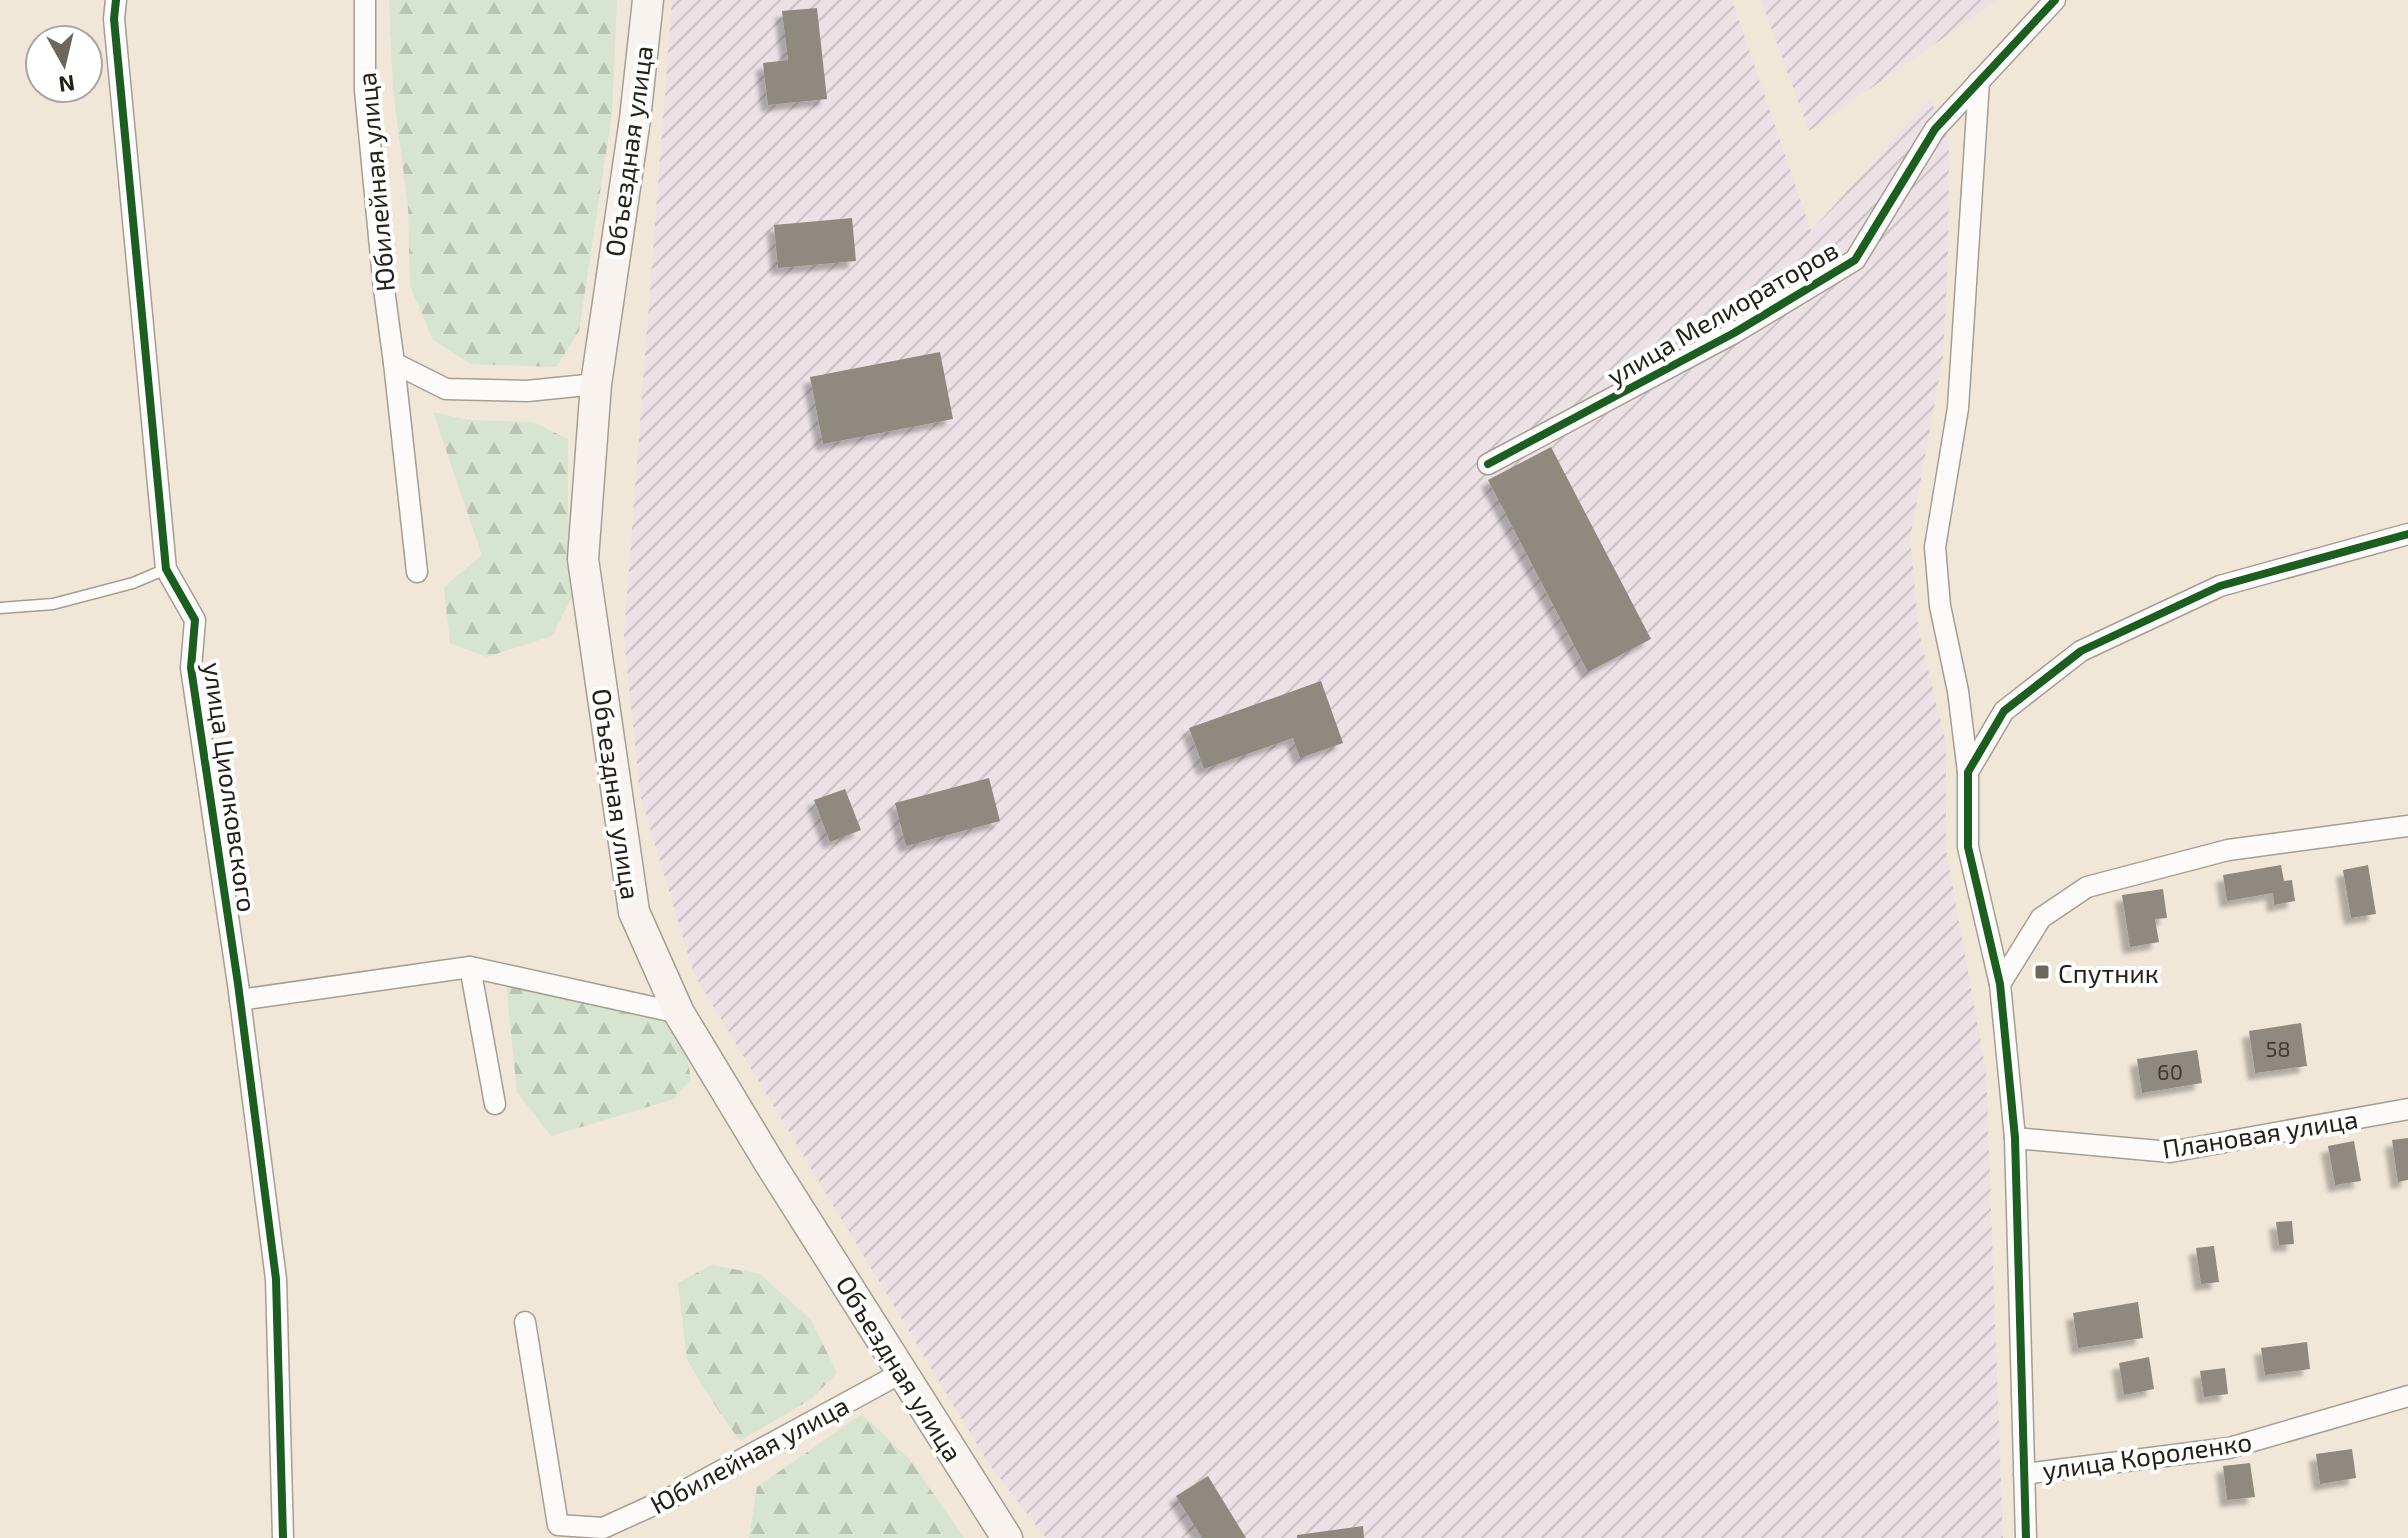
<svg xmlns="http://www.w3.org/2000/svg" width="2408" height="1538" font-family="'Exo 2',sans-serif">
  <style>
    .industrial { fill: url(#industrial-furrows) }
    .forest { fill: url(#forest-firs) }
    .building { fill: #8f897f; filter: url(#shadow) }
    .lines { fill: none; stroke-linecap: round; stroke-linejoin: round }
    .lane-casing { stroke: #a49e93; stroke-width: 13 }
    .street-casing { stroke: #a49e93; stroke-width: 23 }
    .secondary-casing { stroke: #a49e93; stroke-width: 33 }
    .lane { stroke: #fdfbf9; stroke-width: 10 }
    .street { stroke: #fdfbf9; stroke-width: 20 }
    .secondary { stroke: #f8f3ef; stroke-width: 30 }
    .cycleway-casing { stroke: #fff; stroke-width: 13 }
    .cycleway { stroke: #1b5e20; stroke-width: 8 }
    .poi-dot { fill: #6d665b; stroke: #fff; stroke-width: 3 }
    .labels { text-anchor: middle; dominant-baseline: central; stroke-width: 8; stroke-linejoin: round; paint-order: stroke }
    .number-label { font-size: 22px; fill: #403b31 }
    .street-label { font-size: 26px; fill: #262117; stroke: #fff }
    .poi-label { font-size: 26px; fill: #262117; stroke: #fff; text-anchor: start }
  </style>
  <defs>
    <pattern id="industrial-furrows" width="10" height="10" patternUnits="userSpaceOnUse" patternTransform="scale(2)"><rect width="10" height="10" fill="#ece2e6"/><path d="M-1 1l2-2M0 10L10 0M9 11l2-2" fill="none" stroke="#cac2c5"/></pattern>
    <pattern id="forest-firs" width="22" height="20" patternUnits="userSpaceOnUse" patternTransform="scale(2)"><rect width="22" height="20" fill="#d7e4cf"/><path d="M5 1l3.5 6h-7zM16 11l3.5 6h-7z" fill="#b8c3b1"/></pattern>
    <filter id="shadow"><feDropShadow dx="-7" dy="7" stdDeviation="2" flood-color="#0004"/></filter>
  </defs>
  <rect width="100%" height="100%" fill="#f0e7d9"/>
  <!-- industrial -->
  <g class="industrial">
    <path d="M672,0H1732L1811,231L1930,99L1949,139L1948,261L1943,357L1910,539L1919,633L1946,743V850L1986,1071L2003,1538H1046L989,1464L694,974L640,795L624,635Z"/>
    <path d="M1761,0H1998L1809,131Z"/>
  </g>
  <!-- forest -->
  <g class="forest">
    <path d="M389,0H617L612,113L579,331L556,367L471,364L433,340L410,286L408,207L393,90Z"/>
    <path d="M433,412L469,420L533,422L568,439V511L575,591L552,636L487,657L450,643L444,587L482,555Z"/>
    <path d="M574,978L651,995L684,1039L691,1079L674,1099L551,1136L517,1092L506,984Z"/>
    <path d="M711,1265L760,1274L811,1320L837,1373L811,1399L740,1441L720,1413L687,1360L678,1283Z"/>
    <path d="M862,1414L910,1460L964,1538H749L757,1487Z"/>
  </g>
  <!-- building -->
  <g class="building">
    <path d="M817,8L827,99L768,105L763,63L788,60L782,11Z"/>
    <path d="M852,218L856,261L778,268L774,225Z"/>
    <path d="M940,352L953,419L823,444L810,377Z"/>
    <path d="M1551,447L1651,639L1588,672L1488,480Z"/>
    <path d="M1321,681L1343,743L1300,758L1293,738L1204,769L1189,728Z"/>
    <path d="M989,778L1000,821L906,846L895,803Z"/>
    <path d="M845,789L861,830L830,842L814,800Z"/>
    <path d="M2281,865L2284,881L2292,880L2295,901L2274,905L2273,893L2227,901L2223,875Z"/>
    <path d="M2368,865L2376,914L2351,918L2343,870Z"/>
    <path d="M2163,889L2167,918L2155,919L2159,942L2130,947L2122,895Z"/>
    <path d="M2301,1023L2307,1066L2255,1073L2249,1031Z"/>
    <path d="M2197,1050L2202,1083L2142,1093L2137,1059Z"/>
    <path d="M2408,1138V1180L2398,1182L2392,1140Z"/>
    <path d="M2354,1141L2361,1181L2335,1185L2328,1146Z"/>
    <path d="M2292,1221L2294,1244L2279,1245L2276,1222Z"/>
    <path d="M2214,1246L2219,1282L2201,1284L2196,1248Z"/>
    <path d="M2138,1302L2143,1338L2078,1348L2073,1313Z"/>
    <path d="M2307,1342L2310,1369L2265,1375L2261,1348Z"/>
    <path d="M2149,1357L2154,1389L2124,1395L2119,1363Z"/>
    <path d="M2225,1368L2228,1394L2204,1397L2200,1371Z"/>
    <path d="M2352,1449L2356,1478L2320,1484L2316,1454Z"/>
    <path d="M2250,1463L2255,1497L2227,1500L2223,1466Z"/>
    <path d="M1208,1476L1246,1538H1202L1176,1496Z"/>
    <path d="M1363,1526L1364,1538H1297V1535Z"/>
  </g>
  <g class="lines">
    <defs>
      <path id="lane" d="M0,608L53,604L133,583L166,569"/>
      <g id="street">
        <path d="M116,0L114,19L166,569L195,620L191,668L238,984L276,1279L283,1538"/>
        <path d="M365,0V90L384,289L394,363L446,389L527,391L596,384"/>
        <path d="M394,363L417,572"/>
        <path d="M1488,464L1734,333L1855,260L1935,129L2055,0"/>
        <path d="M1968,772L1958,691L1940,606L1935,547L1958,408L1979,81"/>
        <path d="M470,967L495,1104"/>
        <path d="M2000,984L2041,918L2087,887L2228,850L2408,826"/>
        <path d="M240,1000L470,967L679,1013"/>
        <path d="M2015,1138L2170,1152L2408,1109"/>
        <path d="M525,1322L558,1525L603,1528L680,1493L903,1372"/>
        <path d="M2024,1474L2229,1448L2408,1396"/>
        <path d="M2026,1538L2015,1138L2000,984L1968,847V772L2004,711L2081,651L2220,586L2408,534"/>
      </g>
      <path id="secondary" d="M648,0L635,119L596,384L583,559L634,912L679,1013L769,1162L1007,1538"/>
    </defs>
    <!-- lane casing -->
    <use href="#lane" class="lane-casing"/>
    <!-- street casing -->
    <use href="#street" class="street-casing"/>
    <!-- secondary casing -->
    <use href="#secondary" class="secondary-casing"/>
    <!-- lane -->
    <use href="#lane" class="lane"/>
    <!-- street -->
    <use href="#street" class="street"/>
    <!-- secondary -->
    <use href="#secondary" class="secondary"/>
    <defs>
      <g id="cycleway">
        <path d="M116,0L114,19L166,569L195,620L191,668L238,984L276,1279L283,1538"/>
        <path d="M1488,464L1734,333L1855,260L1935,129L2055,0"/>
        <path d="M2026,1538L2015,1138L2000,984L1968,847V772L2004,711L2081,651L2220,586L2408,534"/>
      </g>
    </defs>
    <!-- cycleway casing -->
    <use href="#cycleway" class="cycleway-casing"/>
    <!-- cycleway -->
    <use href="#cycleway" class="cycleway"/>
  </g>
  <!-- markers -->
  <rect class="poi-dot" x="2034" y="964" width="16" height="16" rx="4"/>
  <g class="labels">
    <!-- number labels -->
    <g class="number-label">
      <text x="2278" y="1048">58</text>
      <text x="2170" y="1071">60</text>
    </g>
    <!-- street labels -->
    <g class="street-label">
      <text transform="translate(628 151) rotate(-82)">Объездная улица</text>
      <text transform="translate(375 182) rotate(-95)">Юбилейная улица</text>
      <text transform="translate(1722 312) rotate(-30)">улица Мелиораторов</text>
      <text transform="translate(231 787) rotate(82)">улица Циолковского</text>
      <text transform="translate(617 794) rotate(82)">Объездная улица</text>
      <text transform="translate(2260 1133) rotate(-9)">Плановая улица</text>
      <text transform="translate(900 1368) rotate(58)">Объездная улица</text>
      <text transform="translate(749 1454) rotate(-28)">Юбилейная улица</text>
      <text transform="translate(2147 1455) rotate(-8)">улица Короленко</text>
    </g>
    <!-- poi labels -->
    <g class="poi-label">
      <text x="2058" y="972">Спутник</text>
    </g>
  </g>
  <!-- north arrow -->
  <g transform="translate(64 64) rotate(172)"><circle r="38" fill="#ffffff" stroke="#a8a6a2" stroke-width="2"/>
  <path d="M0-6L14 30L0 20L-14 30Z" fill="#6d665b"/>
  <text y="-12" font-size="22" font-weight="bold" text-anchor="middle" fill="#262117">N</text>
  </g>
</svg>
